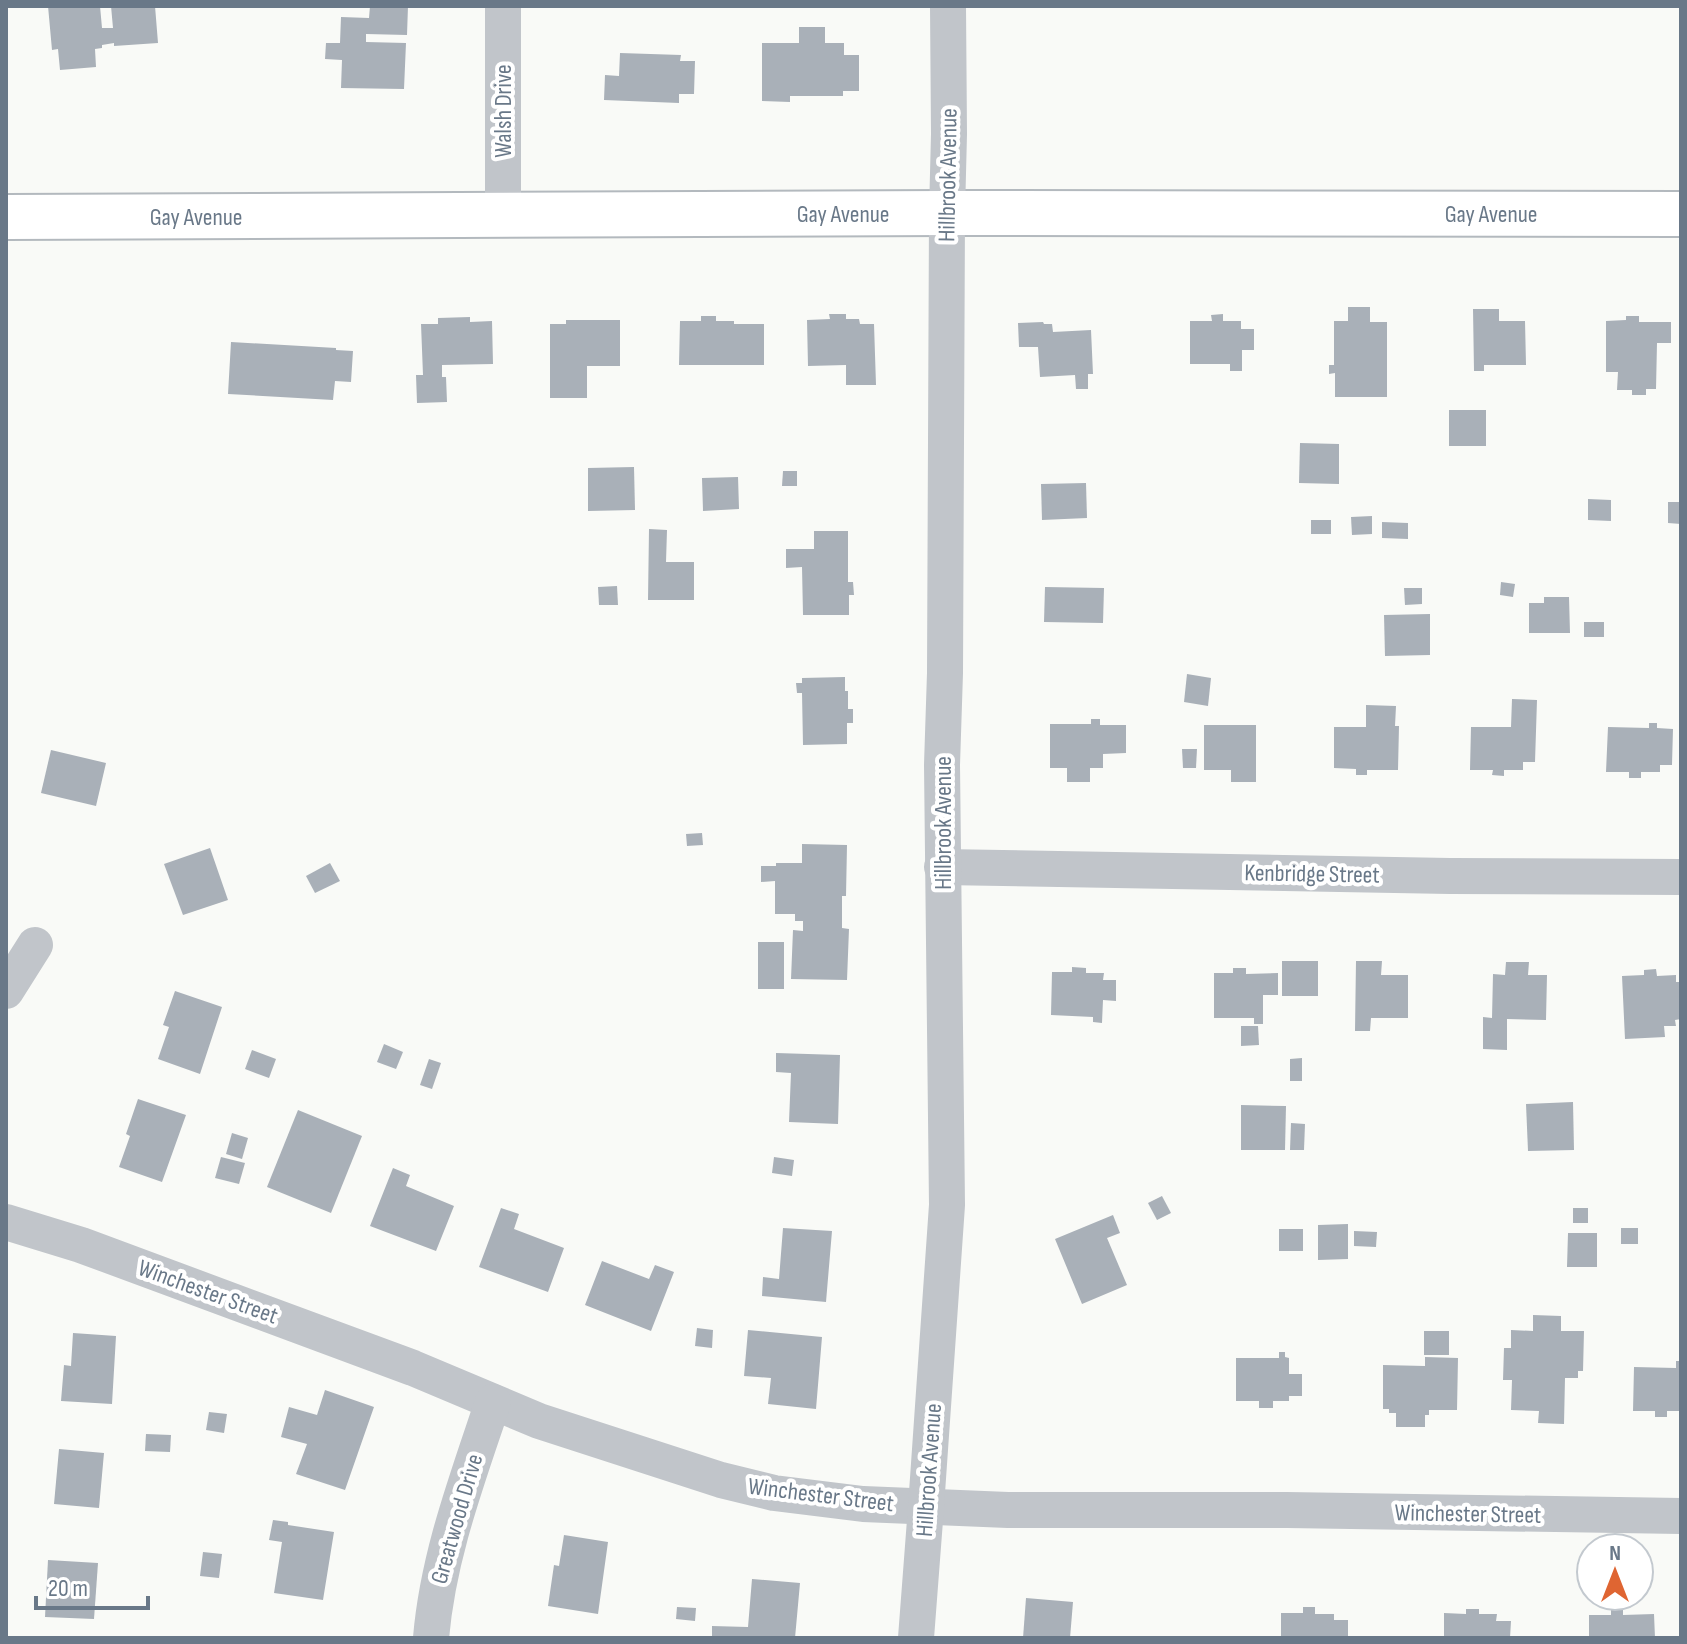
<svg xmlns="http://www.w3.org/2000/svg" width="1687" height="1644" font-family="'Sofia Sans Condensed',sans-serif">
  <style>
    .building { fill: #a9b0b8 }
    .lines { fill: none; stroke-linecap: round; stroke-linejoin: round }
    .secondary-casing { stroke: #b3b9be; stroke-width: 48 }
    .street { stroke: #c1c5ca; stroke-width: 36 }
    .secondary { stroke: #fff; stroke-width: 44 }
    .labels { text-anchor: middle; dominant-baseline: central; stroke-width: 8; stroke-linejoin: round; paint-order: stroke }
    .street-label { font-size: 24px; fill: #697888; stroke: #fff }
  </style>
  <rect width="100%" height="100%" fill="#f9faf7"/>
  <!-- building -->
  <g class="building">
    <path d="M48,6H100L102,28H113L111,6H155L158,43L114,46V43L102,45V48L95,49L96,67L60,70L58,49L52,50Z"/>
    <path d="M370,6H408L407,35L366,34V42L406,43L404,89L341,88L342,60L325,59L326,43H340L341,17L369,18Z"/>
    <path d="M799,27H825V43H844V55H859V91H843V96H790V102L762,101V43H799Z"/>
    <path d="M620,53L681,55L680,61H695L694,94H679V103L604,100L605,75L619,76Z"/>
    <path d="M1348,307H1370V322H1387V397H1335V373L1329,374V365H1334V321H1348Z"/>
    <path d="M1473,309H1499V321H1525L1526,365H1484V371H1474Z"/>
    <path d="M829,314H846V319H859L860,324H874L876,385H846V365L808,366L807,320L830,319Z"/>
    <path d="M1223,314V321H1241V329H1254V350H1242V371H1230V364H1190V321H1212L1211,315Z"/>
    <path d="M701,316H716V321H734V324H764V365H679L680,321H701Z"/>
    <path d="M1626,316H1639V322H1671V343H1657L1656,389H1646V395H1632V390H1617L1618,372H1606V321L1626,320Z"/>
    <path d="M470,317V322L492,321L493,364L442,365V377H446L447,402L417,403L416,375H423L421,324H438V318Z"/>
    <path d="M566,320H620V366H587V398H550V324H566Z"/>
    <path d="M1043,322L1044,324H1052L1053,332L1091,330L1093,374H1088V389H1076L1075,375L1040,377L1038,347H1019L1018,323Z"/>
    <path d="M231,342L336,348V350L353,351L351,382L335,381L333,400L228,394Z"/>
    <rect x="1449" y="410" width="37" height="36"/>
    <path d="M1300,443L1339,444V484L1299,483Z"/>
    <path d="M634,467L635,510L588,511V468Z"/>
    <path d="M783,471H797V486H782Z"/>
    <path d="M738,477L739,509L703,511L702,478Z"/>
    <path d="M1086,483L1087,518L1042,520L1041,484Z"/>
    <path d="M1588,499L1611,500V521L1588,520Z"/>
    <path d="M1668,502H1681V524L1668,523Z"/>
    <path d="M1372,516V534L1352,535L1351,517Z"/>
    <rect x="1311" y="520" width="20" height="14"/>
    <path d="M1382,522L1408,523V539L1382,538Z"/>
    <path d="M649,529L667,530L666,562H694V600H648Z"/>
    <path d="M814,531H848V582H853L854,595H849V615H803L802,567L786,568V549H814Z"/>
    <path d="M1501,582L1515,584L1513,597L1500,595Z"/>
    <path d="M617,586L618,605H599L598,587Z"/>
    <path d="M1045,587L1104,588L1103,623L1044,622Z"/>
    <path d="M1404,588H1422V604L1405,605Z"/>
    <path d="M1544,597H1569L1570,633H1529V603H1544Z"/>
    <path d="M1430,614V655L1385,656L1384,615Z"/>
    <rect x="1584" y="622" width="20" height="15"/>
    <path d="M1187,674L1211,678L1208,706L1184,702Z"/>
    <path d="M845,677V691H848V709H853V723H847V744L803,745L802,693H797L796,683H802V678Z"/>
    <path d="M1512,699L1537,700L1535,762H1523V770H1504V776L1492,775L1493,770H1470L1471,727H1511Z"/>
    <path d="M1366,705L1396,706L1395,726H1399L1398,770H1367V775H1356V769L1334,768V727H1366Z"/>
    <path d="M1091,719H1100V725H1126V753L1103,754V768H1090V782H1067V768H1050V724H1091Z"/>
    <path d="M1649,723H1657V728L1673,729L1672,765H1660V772H1641V778H1629V772H1606L1608,727L1649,728Z"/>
    <path d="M1204,725H1256V782H1231V770H1204Z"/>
    <path d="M1182,749H1197L1196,768H1183Z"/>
    <path d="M51,750L106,763L96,806L41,793Z"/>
    <path d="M702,833L703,845L687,846L686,834Z"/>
    <path d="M802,844L847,845L846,896H842V928L849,929L847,980L791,979L793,930L803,931V921H795V914H775V881L761,882V866H776V863H802Z"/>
    <path d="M210,848L228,900L183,915L164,864Z"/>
    <path d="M330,863L340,881L315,893L306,876Z"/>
    <rect x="758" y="942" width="26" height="47"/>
    <rect x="1282" y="961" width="36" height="35"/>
    <path d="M1356,961H1382L1381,975H1408V1018H1371L1370,1031H1355Z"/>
    <path d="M1506,962H1529L1528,975H1547L1546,1020L1507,1019V1050L1483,1049V1017L1492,1018L1493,974L1505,975Z"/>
    <path d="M1072,967L1086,968V973H1104L1103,980H1116V1001L1103,1000L1102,1023L1093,1022V1017L1051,1015L1052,972H1072Z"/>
    <path d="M1233,968H1246V974L1278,973V995H1263V1024H1254V1018H1214V973H1233Z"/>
    <path d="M1656,969L1657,976L1676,975V982H1681V1019L1675,1020L1676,1026H1664L1665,1037L1625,1039L1622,976L1644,975V970Z"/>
    <path d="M175,991L222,1007L200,1074L158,1059L169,1027L163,1025Z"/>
    <path d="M1241,1026H1258L1259,1045L1241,1046Z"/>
    <path d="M384,1044L403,1052L396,1069L377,1062Z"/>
    <path d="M252,1050L276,1059L269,1078L245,1069Z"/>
    <path d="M776,1053L840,1055L838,1124L789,1122L791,1073L776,1072Z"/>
    <path d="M1302,1058V1081H1290V1059Z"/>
    <path d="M429,1059L441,1063L432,1089L420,1085Z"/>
    <path d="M138,1099L186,1115L162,1182L119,1167L130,1136L126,1134Z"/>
    <path d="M1573,1102L1574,1150L1528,1151L1526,1104Z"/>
    <path d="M1241,1105L1286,1106L1285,1150H1241Z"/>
    <path d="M298,1110L362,1136L331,1213L267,1187Z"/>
    <path d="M1291,1123L1305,1124L1304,1150H1290Z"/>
    <path d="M232,1133L248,1138L242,1159L226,1154Z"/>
    <path d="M221,1157L245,1163L239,1184L215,1178Z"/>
    <path d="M774,1157L794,1160L792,1176L772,1173Z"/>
    <path d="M393,1168L410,1175L406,1186L454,1206L436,1251L370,1226Z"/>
    <path d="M1162,1196L1171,1213L1157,1220L1148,1203Z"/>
    <path d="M501,1208L519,1214L514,1229L564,1248L548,1292L479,1267Z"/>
    <rect x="1573" y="1208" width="15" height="15"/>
    <path d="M1113,1215L1120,1233L1107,1238L1127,1285L1082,1304L1055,1239Z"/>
    <path d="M1348,1224V1259L1318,1260V1225Z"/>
    <path d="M783,1228L832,1231L826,1302L762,1296L763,1277L779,1279Z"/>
    <rect x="1621" y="1228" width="17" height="16"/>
    <rect x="1279" y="1229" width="24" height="22"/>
    <path d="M1354,1231L1377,1232L1376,1247L1354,1246Z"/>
    <path d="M1568,1233H1597V1267H1567Z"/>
    <path d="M602,1261L649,1279L655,1265L674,1272L651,1331L585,1305Z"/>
    <path d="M1533,1315L1561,1316V1331H1584L1583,1371H1578V1378H1565L1564,1424L1538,1423L1539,1411L1511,1410L1512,1380H1503L1504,1348H1511V1330L1533,1331Z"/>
    <path d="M697,1328L713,1330L712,1348L695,1346Z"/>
    <path d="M748,1330L822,1337L816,1409L768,1404L771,1378L744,1376Z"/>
    <rect x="1424" y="1331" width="25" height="24"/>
    <path d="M73,1333L116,1336L112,1404L61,1401L64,1365L71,1366Z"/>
    <path d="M1279,1352H1285V1357L1289,1358V1374H1302V1396H1289V1401H1273V1408H1259V1401H1236V1358H1279Z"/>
    <path d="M1425,1357L1458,1358L1457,1410H1429V1415H1425V1427H1396V1413H1389V1409H1383V1365L1425,1366Z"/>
    <path d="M1676,1361H1681V1411H1667V1417H1655V1411H1633L1634,1367L1676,1368Z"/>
    <path d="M325,1390L374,1407L345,1490L296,1474L307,1444L281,1437L289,1407L317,1415Z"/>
    <path d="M209,1412L227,1414L224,1433L206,1430Z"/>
    <path d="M146,1434L171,1435L170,1452L145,1451Z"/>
    <path d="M59,1449L104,1453L99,1508L54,1504Z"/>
    <path d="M273,1520L288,1522V1525L334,1532L323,1600L274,1593L282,1542L269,1540Z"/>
    <path d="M564,1535L608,1542L598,1614L548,1606L554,1565L559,1566Z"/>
    <path d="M203,1552L222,1554L219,1578L200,1576Z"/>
    <path d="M48,1560L98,1563L94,1619L45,1617Z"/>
    <path d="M752,1579L800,1583L795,1638H712V1626L748,1627Z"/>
    <path d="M1026,1598L1073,1602L1070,1638H1023Z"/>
    <path d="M677,1607L696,1608L695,1621L676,1619Z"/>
    <path d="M1303,1607H1315V1614H1334V1620H1348V1638H1281V1613H1303Z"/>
    <path d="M1466,1609H1479V1614H1497L1496,1621H1511L1510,1638H1444V1613L1466,1614Z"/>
    <path d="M1611,1609H1623V1615L1654,1614L1655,1638H1589V1615H1611Z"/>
  </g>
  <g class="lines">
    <defs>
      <path id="secondary" d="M6,217L947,213L1681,214"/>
    </defs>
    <!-- secondary casing -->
    <use href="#secondary" class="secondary-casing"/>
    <!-- street -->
    <g class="street">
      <path d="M503,216V6"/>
      <path d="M942,867L1450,876L1681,877"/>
      <path d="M6,991L35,945"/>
      <path d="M6,1222L81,1245L413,1368L539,1421L721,1480L774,1493L863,1504L1008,1510H1287L1681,1516"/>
      <path d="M431,1638C438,1556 467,1480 493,1402"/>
      <path d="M916,1638L926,1507L947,1205L942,765L945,673L947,213L949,134L948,6"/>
    </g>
    <!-- secondary -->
    <use href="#secondary" class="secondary"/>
  </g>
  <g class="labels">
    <!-- street labels -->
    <g class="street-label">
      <text transform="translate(503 111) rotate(-90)">Walsh Drive</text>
      <text transform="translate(948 175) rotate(-89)">Hillbrook Avenue</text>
      <text x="843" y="214">Gay Avenue</text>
      <text x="1491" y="214">Gay Avenue</text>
      <text x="196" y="217">Gay Avenue</text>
      <text transform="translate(943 823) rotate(-90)">Hillbrook Avenue</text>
      <text transform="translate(1312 874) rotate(1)">Kenbridge Street</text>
      <text transform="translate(208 1292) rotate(20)">Winchester Street</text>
      <text transform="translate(929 1470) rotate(-86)">Hillbrook Avenue</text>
      <text transform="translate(821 1495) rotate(7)">Winchester Street</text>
      <text transform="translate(1468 1514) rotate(1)">Winchester Street</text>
      <text transform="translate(457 1519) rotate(-74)">Greatwood Drive</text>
    </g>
  </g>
  <!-- border -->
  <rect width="1687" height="1644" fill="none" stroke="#697888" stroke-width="16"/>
  <!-- north arrow -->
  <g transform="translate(1615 1572)"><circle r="38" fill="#ffffff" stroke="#c3c9cf" stroke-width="2"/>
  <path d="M0-6L14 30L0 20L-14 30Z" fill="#df6532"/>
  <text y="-12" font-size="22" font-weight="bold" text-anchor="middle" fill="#697888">N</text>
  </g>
  <!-- scale -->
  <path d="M36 1596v12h112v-12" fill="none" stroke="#697888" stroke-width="4"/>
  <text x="48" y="1596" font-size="24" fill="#697888" stroke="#ffffff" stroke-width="6" paint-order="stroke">20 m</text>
</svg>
